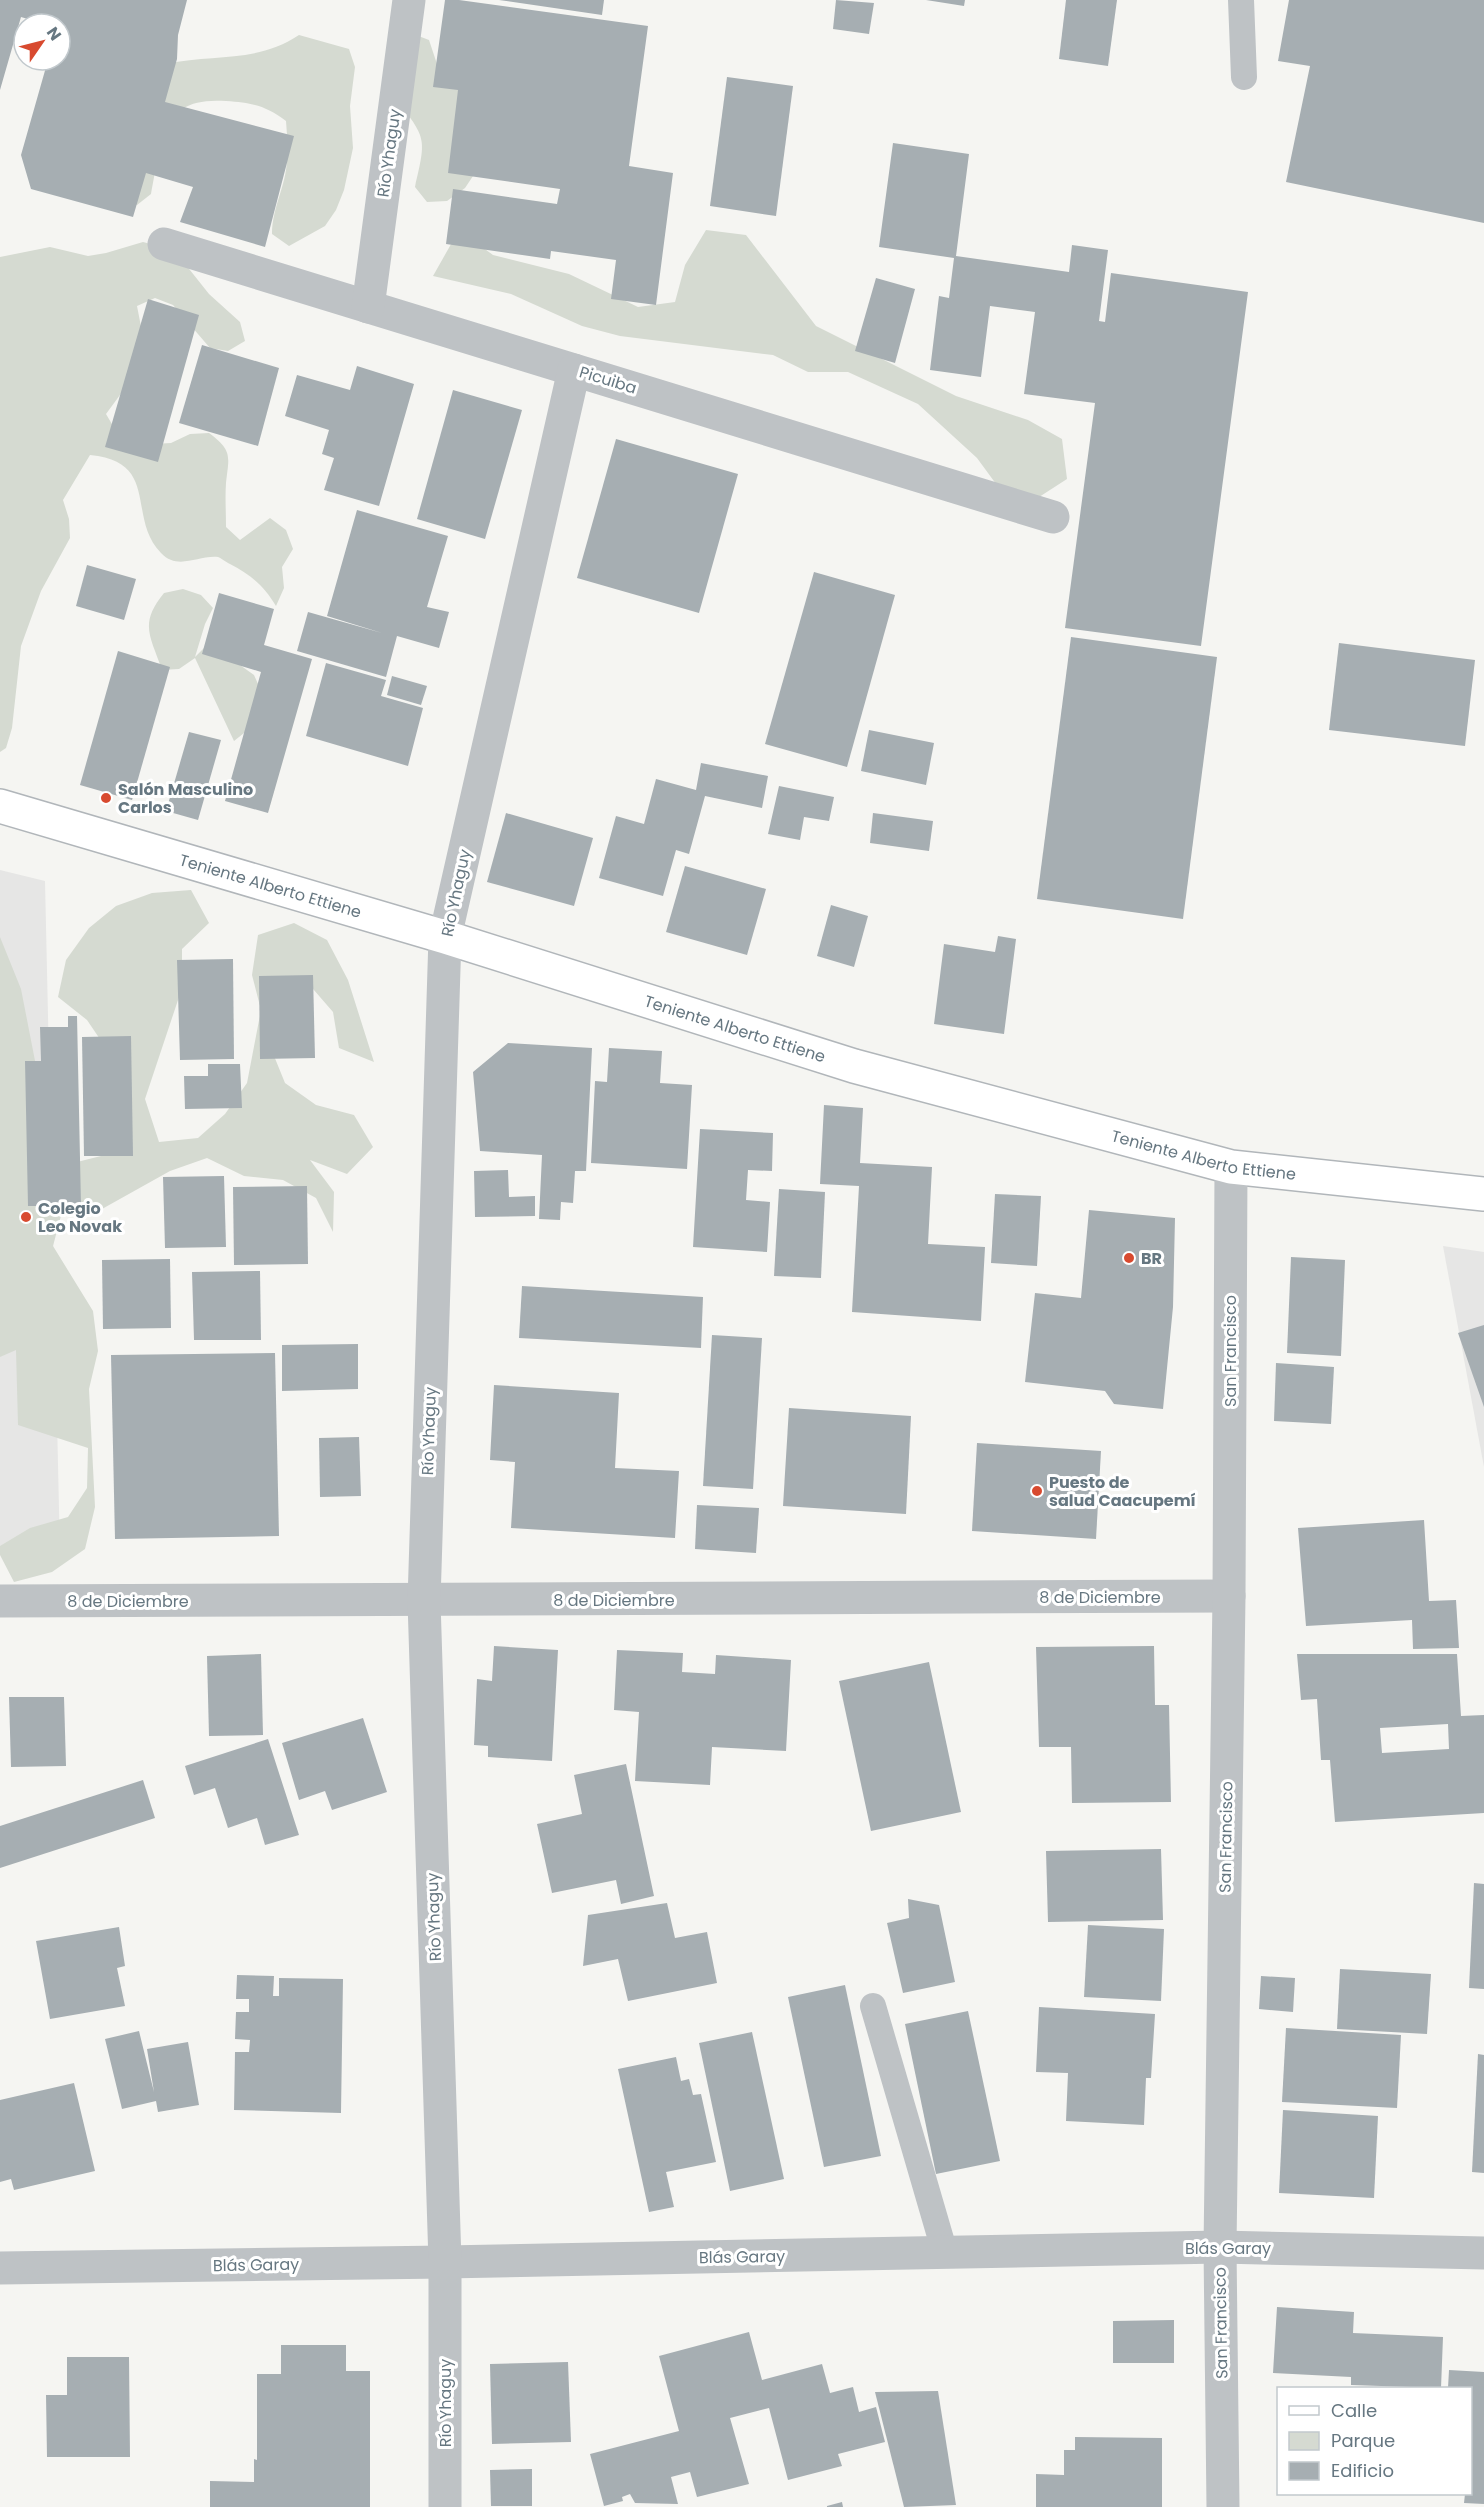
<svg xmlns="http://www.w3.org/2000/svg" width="1484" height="2507" font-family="Poppins,sans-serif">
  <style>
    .built { fill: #e6e6e5 }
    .green { fill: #d5dad1 }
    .building { fill: #a6aeb2; fill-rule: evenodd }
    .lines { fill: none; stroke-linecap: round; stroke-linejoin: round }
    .secondary-casing { stroke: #b1b6ba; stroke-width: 36 }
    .service { stroke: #bec2c5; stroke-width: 26 }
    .minor { stroke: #bec2c5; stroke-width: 33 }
    .secondary { stroke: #fff; stroke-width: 33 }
    .poi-dot { fill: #d84a2f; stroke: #fff; stroke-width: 2 }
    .labels { text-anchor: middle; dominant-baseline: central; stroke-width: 6; stroke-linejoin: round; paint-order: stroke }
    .street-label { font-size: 16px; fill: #667781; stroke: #fff }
    .poi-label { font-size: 16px; font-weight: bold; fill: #667781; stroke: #fff; text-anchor: start }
  </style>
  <rect width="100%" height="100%" fill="#f5f5f2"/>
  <!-- built -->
  <g class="built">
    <path d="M0,870L45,881L60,1554H0Z"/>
    <path d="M1443,1246L1484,1252V1467Z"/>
  </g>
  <!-- green -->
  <g class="green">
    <path d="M408,32L429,40L438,67L454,79L478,112L477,170L465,188L447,201L427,202L415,187C427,136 426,139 395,97Z"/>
    <path d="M299,35L349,49L355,67L350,106L353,148L344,190L336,210L325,226L289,246L272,234C272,208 286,186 287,160C288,147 287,134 286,121C265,105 252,103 226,101C158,96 162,142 151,194L137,205L119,197L166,64C214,53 255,64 299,35Z"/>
    <path d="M459,230L493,255L569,274L638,307L675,302L685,265L706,230L746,235L816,326L956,396L1028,420L1062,439L1067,479L1036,499L999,488L977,458L918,404L848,372H808L773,355L620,336L582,326L511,294L433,276Z"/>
    <path d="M143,242L166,248L182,260L209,294L240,322L245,341L228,351L210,348L173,305L155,298L137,306L145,347L142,365L106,414L116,431L153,444L171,443L190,434L209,433C233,451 229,456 226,483C225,497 226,512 226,527L240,540L270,518L286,530L293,549L282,567L284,588L276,606C264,586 251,575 230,564C226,562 221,558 218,557C198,555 178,571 161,553C126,517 161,462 90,455L63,500L69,519L70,538L41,591L21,646L12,728L6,748L0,752V257L50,247L88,256L106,253Z"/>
    <path d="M183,589L201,595L213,608L205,624L195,657L209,643L254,675L262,693L249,729L234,741L195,658L179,669L162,670C150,635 139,624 164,593Z"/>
    <path d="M191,890L209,923L182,949V988L145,1099L159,1142L198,1138L225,1114L247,1083L261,1010L252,975L258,935L294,923L327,940L348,980L374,1062L339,1048L333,1012L307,982L270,1046L285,1083L316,1105L354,1115L373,1147L347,1174L310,1160L334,1192L333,1232L316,1198L283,1180L244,1176L207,1158L170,1171L102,1209L63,1208L53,1246L93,1311L98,1351L89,1389L95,1507L85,1549L52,1572L14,1582L0,1555V1546L30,1528L68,1517L87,1488L88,1448L18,1425L16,1350L0,1357V937L21,989L37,1071L69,1164L105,1155L108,1051L87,1020L58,997L66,960L89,928L116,906L152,893Z"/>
  </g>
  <!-- building -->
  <g class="building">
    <path d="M0,0H187L178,35L177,59L165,102L294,136L265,247L180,222L193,187L146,173L133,217L31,189L21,155L48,60H60V24H45L21,17L0,90Z"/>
    <path d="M445,0H459L648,26L629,166L673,173L656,305L611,299L616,260L551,251L550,259L446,244L453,189L557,204L560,189L448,173L458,90L433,87Z"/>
    <path d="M499,0H604L602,15Z"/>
    <path d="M836,0L874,3L869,34L833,29Z"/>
    <path d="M926,0H965L964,6Z"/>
    <path d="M1066,0H1117L1108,66L1059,59Z"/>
    <path d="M1289,0H1484V223L1286,182L1310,66L1278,61Z"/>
    <path d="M727,77L793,86L776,216L710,206Z"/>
    <path d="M893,143L969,154L956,256L1069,272L1072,245L1108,250L1099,321L1105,322L1111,273L1248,292L1201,646L1065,628L1095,403L1024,394L1035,312L990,306L981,377L930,370L939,296L949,298L954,258L879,247Z"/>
    <path d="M876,278L915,289L895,363L855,351Z"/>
    <path d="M148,299L199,315L158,462L105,447Z"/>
    <path d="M202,345L279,368L258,446L179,423Z"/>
    <path d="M357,366L414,384L379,506L324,490L334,458L322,454L329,430L285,416L297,375L350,390Z"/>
    <path d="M453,390L522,410L485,539L417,519Z"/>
    <path d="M616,439L738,474L699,613L577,578Z"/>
    <path d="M357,510L448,536L427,607L449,612L439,648L397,636L386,677L297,651L308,612L382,633L327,616Z"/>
    <path d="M87,565L136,579L124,620L76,606Z"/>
    <path d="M814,572L895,595L847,767L765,744Z"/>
    <path d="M219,593L274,609L264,645L312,659L268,813L225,801L261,672L202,654Z"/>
    <path d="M1071,637L1217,657L1183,919L1037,899Z"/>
    <path d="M1339,643L1475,660L1465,746L1329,730Z"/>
    <path d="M118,651L170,667L132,800L80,785Z"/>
    <path d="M326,663L386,680L381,696L423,708L408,766L306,736Z"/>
    <path d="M392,676L427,686L421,705L387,695Z"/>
    <path d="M869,730L934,743L926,785L861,771Z"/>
    <path d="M189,732L221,740L198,820L166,811Z"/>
    <path d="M701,763L768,776L762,808L705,796L689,854L676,850L663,896L599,878L616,816L644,824L656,779L696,790Z"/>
    <path d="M779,786L834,797L829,821L804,817L800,840L768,834Z"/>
    <path d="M506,813L593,838L574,906L487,882Z"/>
    <path d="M873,813L933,821L929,851L870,843Z"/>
    <path d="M685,866L766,889L747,955L666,932Z"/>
    <path d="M831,905L868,916L854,967L817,956Z"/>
    <path d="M998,936L1016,939L1004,1034L934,1024L944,944L995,952Z"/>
    <path d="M233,959L234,1059L180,1060L177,960Z"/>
    <path d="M313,975L315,1058L260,1059L259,976Z"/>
    <path d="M68,1016H77L81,1206H28L25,1061H41L40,1027H68Z"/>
    <path d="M131,1036L133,1156H84L82,1037Z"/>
    <path d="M508,1043L592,1048L586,1171H575L573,1203L561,1202L560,1220L539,1219L542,1155L480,1151L473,1072Z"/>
    <path d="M609,1048L662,1051L660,1083L692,1085L687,1169L591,1163L595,1081L607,1082Z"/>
    <path d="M208,1064H240L242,1108L185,1109L184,1076H208Z"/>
    <path d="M824,1105L863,1108L860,1163L932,1167L928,1244L985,1247L981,1321L852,1312L859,1186L820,1184Z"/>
    <path d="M700,1129L773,1133L772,1171L748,1170L746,1200L770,1202L767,1252L693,1247Z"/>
    <path d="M508,1170L509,1197L535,1196V1216L475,1217L474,1171Z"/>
    <path d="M224,1176L226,1247L165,1248L163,1177Z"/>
    <path d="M307,1186L308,1264L234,1265L233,1187Z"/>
    <path d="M779,1189L825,1192L821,1278L774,1276Z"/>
    <path d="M995,1194L1041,1196L1037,1266L991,1263Z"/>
    <path d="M1089,1210L1175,1218L1173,1307L1163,1409L1114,1404L1105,1391L1025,1382L1035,1293L1081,1298Z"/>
    <path d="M1291,1257L1345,1260L1341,1356L1287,1353Z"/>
    <path d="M170,1259L171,1328L103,1329L102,1260Z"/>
    <path d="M260,1271L261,1340H194L192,1272Z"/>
    <path d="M522,1286L703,1297L701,1348L519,1338Z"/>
    <path d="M1484,1325V1407L1458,1333Z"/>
    <path d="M712,1335L762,1338L753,1489L703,1486Z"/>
    <path d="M358,1344V1389L282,1391V1345Z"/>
    <path d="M275,1353L279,1536L115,1539L111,1355Z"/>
    <path d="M1276,1363L1334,1367L1331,1424L1274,1421Z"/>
    <path d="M494,1385L619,1393L615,1468L679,1471L675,1538L511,1528L515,1462L490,1460Z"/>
    <path d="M789,1408L911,1416L906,1514L783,1506Z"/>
    <path d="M359,1437L361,1496L320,1497L319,1438Z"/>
    <path d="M977,1443L1101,1451L1096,1539L972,1531Z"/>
    <path d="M697,1505L759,1508L756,1553L695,1549Z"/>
    <path d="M1424,1520L1429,1601L1456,1600L1459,1648L1413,1649L1412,1620L1306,1626L1298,1528Z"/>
    <path d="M494,1646L558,1650L552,1761L488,1757V1746L474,1745L477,1679L492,1681Z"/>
    <path d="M1154,1646L1155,1705H1169L1171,1802L1072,1803L1071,1747H1039L1036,1647Z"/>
    <path d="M617,1650L683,1653L682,1672L715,1674L716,1655L791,1660L786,1751L712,1747L710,1785L635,1781L639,1712L614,1710Z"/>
    <path d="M261,1654L263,1735L209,1736L207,1656Z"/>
    <path d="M1297,1654H1457L1461,1716L1484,1715V1813L1335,1822L1330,1760H1321L1317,1699L1301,1700ZM1448,1724L1449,1749L1382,1753L1380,1728Z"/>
    <path d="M929,1662L961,1812L871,1831L839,1681Z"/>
    <path d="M9,1697H64L66,1766L11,1767Z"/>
    <path d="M363,1718L387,1792L332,1810L325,1791L299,1800L282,1743Z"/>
    <path d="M268,1739L299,1835L265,1845L257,1818L228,1828L215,1788L194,1795L185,1766Z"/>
    <path d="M626,1764L654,1896L621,1904L616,1880L552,1893L537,1824L582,1814L574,1775Z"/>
    <path d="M143,1780L155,1818L0,1868V1826Z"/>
    <path d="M1161,1849L1163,1920L1048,1922L1046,1851Z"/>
    <path d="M1474,1883L1484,1884V1989L1469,1988Z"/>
    <path d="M908,1899L939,1905L955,1982L903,1993L887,1923L909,1918Z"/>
    <path d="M667,1903L675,1938L707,1932L717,1983L628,2001L618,1959L583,1966L588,1915Z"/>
    <path d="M1088,1925L1164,1929L1161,2001L1084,1997Z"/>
    <path d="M119,1927L125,1966L117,1968L125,2006L50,2019L36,1941Z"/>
    <path d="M1340,1969L1431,1974L1427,2034L1337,2029Z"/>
    <path d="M237,1975L274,1976L273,1996H279V1978L343,1979L341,2113L234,2110L235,2052H249L250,2040L235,2039L236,2012H249V1999H236Z"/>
    <path d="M1261,1976L1295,1978L1293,2012L1259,2009Z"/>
    <path d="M845,1985L881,2156L824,2167L788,1997Z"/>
    <path d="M1039,2007L1155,2014L1151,2078H1146L1144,2125L1066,2121L1068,2073L1036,2072Z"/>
    <path d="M968,2011L1000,2161L936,2174L905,2024Z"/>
    <path d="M1286,2028L1401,2035L1397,2108L1282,2102Z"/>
    <path d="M139,2031L154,2092L147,2049L188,2042L199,2105L158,2112L156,2101L122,2109L105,2039Z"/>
    <path d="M752,2032L784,2179L730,2191L699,2043Z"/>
    <path d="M1478,2054L1484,2055V2173L1472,2172Z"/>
    <path d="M676,2057L681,2081L689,2079L693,2095L701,2094L716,2162L666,2172L674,2207L649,2212L618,2069Z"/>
    <path d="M74,2083L95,2171L14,2190L11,2179L0,2182V2100Z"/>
    <path d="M1283,2110L1378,2116L1374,2198L1279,2193Z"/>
    <path d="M1277,2307L1354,2312L1353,2333L1443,2337L1441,2388L1351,2385V2377L1273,2373Z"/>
    <path d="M1174,2320V2363H1113V2321Z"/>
    <path d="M749,2332L762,2380L822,2364L830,2393L853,2387L859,2412L876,2407L885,2442L838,2454L842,2466L788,2480L769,2408L730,2418L749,2484L697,2497L690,2472L671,2477L678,2504L635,2503L630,2494L622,2497L623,2501L604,2506L590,2454L679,2431L659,2356Z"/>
    <path d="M281,2345H346V2371H370V2507H210V2481L254,2482V2459L257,2460V2374H281Z"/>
    <path d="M67,2357H129L130,2457H47L46,2395H67Z"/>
    <path d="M568,2362L571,2442L492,2444L490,2364Z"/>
    <path d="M1449,2370L1484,2372V2504L1464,2503L1465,2494H1470V2388H1448Z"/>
    <path d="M938,2391L956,2505L904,2507L875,2392Z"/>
    <path d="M1075,2437L1162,2438V2507H1036V2474L1064,2475V2450H1075Z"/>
    <path d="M532,2469V2506H491L490,2470Z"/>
    <path d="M842,2502L843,2507H827V2506Z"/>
  </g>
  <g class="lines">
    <defs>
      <g id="secondary">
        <path id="s1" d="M0,806L445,937L854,1066L1231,1167L1484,1194"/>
      </g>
    </defs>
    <!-- secondary casing -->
    <use href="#secondary" class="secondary-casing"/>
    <!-- service -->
    <g class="service">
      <path d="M1241,0L1244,77"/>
      <path d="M873,2006L945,2253"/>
    </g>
    <!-- minor -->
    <g class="minor">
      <path d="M164,244L1053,517"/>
      <path d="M368,307L409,0"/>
      <path d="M0,1601L1229,1596"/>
      <path d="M0,2268L445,2262L1220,2247L1484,2253"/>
      <path d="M445,2507V2262L424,1601L445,937L574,370"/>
      <path d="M1223,2507L1220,2247L1229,1596L1231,1167"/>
    </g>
    <!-- secondary -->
    <use href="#secondary" class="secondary"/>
  </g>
  <!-- markers -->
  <g class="poi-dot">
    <circle cx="106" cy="798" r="6"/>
    <circle cx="26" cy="1217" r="6"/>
    <circle cx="1129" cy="1258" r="6"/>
    <circle cx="1037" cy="1491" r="6"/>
  </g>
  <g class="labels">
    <!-- street labels -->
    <g class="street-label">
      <text transform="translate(389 153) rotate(-82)">Río Yhaguy</text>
      <text transform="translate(608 380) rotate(17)">Picuiba</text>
      <text stroke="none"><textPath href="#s1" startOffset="282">Teniente Alberto Ettiene</textPath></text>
      <text transform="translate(456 893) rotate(-78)">Río Yhaguy</text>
      <text stroke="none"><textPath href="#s1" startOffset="768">Teniente Alberto Ettiene</textPath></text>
      <text stroke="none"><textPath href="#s1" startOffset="1254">Teniente Alberto Ettiene</textPath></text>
      <text transform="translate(1230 1351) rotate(-90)">San Francisco</text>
      <text transform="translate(429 1431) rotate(-88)">Río Yhaguy</text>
      <text x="1100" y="1597">8 de Diciembre</text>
      <text x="614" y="1600">8 de Diciembre</text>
      <text x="128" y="1601">8 de Diciembre</text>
      <text transform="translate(1226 1837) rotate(-89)">San Francisco</text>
      <text transform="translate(434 1917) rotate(-92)">Río Yhaguy</text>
      <text x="1228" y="2248">Blás Garay</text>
      <text transform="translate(742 2257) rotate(-1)">Blás Garay</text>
      <text transform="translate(256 2265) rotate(-1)">Blás Garay</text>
      <text transform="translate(1221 2323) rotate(-91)">San Francisco</text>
      <text transform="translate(445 2403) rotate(-90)">Río Yhaguy</text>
    </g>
    <!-- poi labels -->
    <g class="poi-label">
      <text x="118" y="789">Salón Masculino<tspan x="118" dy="18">Carlos</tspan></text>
      <text x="38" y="1208">Colegio<tspan x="38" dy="18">Leo Novak</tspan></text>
      <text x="1141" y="1258">BR</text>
      <text x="1049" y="1482">Puesto de<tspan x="1049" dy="18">salud Caacupemí</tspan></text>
    </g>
  </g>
  <!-- legend -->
  <rect x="1277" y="2387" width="195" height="108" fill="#ffffff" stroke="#c2c9cd" stroke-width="1.5"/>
  <rect x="1289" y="2406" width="30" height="9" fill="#ffffff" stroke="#c2c9cd" stroke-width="1.5"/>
  <text x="1331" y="2417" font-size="18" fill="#667781">Calle</text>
  <rect x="1289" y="2432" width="30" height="18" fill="#d5dad1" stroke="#c2c9cd" stroke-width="1.5"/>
  <text x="1331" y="2447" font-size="18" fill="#667781">Parque</text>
  <rect x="1289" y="2462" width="30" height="18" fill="#a6aeb2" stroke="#c2c9cd" stroke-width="1.5"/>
  <text x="1331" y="2477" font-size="18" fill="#667781">Edificio</text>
  <!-- north arrow -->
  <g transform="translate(42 42) rotate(55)"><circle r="28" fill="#ffffff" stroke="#c2c9cd" stroke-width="1.5"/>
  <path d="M0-4.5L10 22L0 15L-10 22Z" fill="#d84a2f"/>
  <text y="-9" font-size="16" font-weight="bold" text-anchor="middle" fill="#667781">N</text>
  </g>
</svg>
